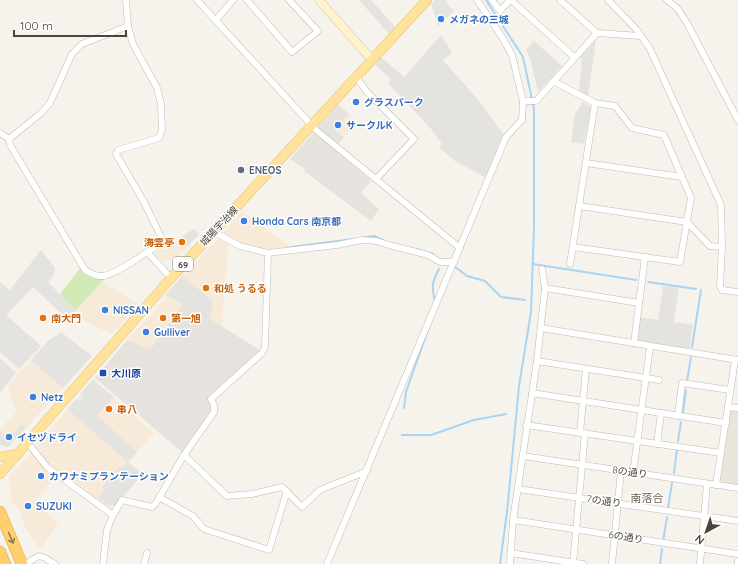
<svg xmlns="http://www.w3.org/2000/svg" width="738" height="564" font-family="Quicksand,'Noto Sans JP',sans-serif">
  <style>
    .residential { fill: #eae5da }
    .commercial { fill: #f7ead8 }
    .industrial { fill: #e6e2dd }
    .green { fill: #d2eab5 }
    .parking { fill: #e5e3e0 }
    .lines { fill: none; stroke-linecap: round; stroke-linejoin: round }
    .stream { stroke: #a9d4f2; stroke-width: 2 }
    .street-casing { stroke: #c2bbae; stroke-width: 7 }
    .secondary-casing { stroke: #d6c79b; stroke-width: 9 }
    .primary-casing { stroke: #e6c16a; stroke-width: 10 }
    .highway-casing { stroke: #e0a43c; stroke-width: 12 }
    .street { stroke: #fff; stroke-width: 6 }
    .secondary { stroke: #fff3cd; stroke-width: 8 }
    .primary { stroke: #ffe39c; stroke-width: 9 }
    .highway { stroke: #ffcf6e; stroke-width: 11 }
    .oneway { stroke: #937c4e }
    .shop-dot { fill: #3f7fe0; stroke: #fff; stroke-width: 1.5 }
    .service-dot { fill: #5c6f8a; stroke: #fff; stroke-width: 1.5 }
    .food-dot { fill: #e8710a; stroke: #fff; stroke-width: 1.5 }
    .transit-dot { fill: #1a4fb4; stroke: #fff; stroke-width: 1.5 }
    .labels { text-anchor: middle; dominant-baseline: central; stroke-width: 3; stroke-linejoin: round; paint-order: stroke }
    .shield { fill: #fff; stroke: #817c74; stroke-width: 1 }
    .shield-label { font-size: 9px; font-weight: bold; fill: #4b4439 }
    .shop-label { font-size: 10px; font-weight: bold; fill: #366cbe; stroke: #fff; text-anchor: start }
    .service-label { font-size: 10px; font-weight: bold; fill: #4e5e75; stroke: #fff; text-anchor: start }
    .street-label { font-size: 10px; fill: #4b4439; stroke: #fff }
    .food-label { font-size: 10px; font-weight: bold; fill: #c56008; stroke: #fff; text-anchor: start }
    .transit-label { font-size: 10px; font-weight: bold; fill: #164399; stroke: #fff; text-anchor: start }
    .neighbourhood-label { font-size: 11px; fill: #6e6250; stroke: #fff }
  </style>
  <rect width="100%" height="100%" fill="#f6f3ec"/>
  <!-- residential -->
  <path class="residential" d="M733,410L738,411V485L722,483L720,478L729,413Z"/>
  <!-- commercial -->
  <g class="commercial">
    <path d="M338,105L358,122L337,145L317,128Z"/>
    <path d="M242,211L291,247L271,249L253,247L244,245L224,234V231Z"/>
    <path d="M194,229L199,234L176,259L163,261L154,253Z"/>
    <path d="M220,239L228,244L222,327L210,319L213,301L182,276L215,241Z"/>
    <path d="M102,282L138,304L112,334L73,316Z"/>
    <path d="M167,297L182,304L150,350L127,340Z"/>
    <path d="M31,360L63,388L8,447L0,445V429L16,412L22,424L12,401L8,385Z"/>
    <path d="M93,380L154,433L128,462L142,474L116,505L109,506L48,464L37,447V445Z"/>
    <path d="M32,452L44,468L55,478L35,501L58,524L40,550L28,533L20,514L21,511L11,501L9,477Z"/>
  </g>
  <!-- industrial -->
  <g class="industrial">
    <path d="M314,132L371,181L361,193L379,209L371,221L304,171L305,169L290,159Z"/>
    <path d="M182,304L210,319L261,351L209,398L212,405L211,413L182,452L95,378L127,340L150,350Z"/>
  </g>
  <!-- green -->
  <path class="green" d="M81,267L105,278L76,311L60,294Z"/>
  <!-- parking -->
  <g class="parking">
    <path d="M359,0H371L395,27L389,34Z"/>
    <path d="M435,0H448L446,2L454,11L438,26L431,4Z"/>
    <path d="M441,35L452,53L443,60L480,102L504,135L486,178L455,161L439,147L442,144L431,129L388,83L391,79L375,65L381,57L404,77Z"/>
    <path d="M596,40L588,97L579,91L582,59L580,57Z"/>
    <path d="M534,41L562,66L538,92L531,61L526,50Z"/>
    <path d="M583,102L591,107L584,144L571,142L575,114Z"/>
    <path d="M338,105L348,113L334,129L344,138L337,145L317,128Z"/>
    <path d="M194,229L199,234L188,246L179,238Z"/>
    <path d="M41,250L55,268L54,275L48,282L76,311L69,321L33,287L6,315L41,346L19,369L0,352V282L10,290Z"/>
    <path d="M182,276L213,301L210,319L165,295Z"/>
    <path d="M663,286L679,288L674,322L693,325L689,351L639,341L637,338L639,317L658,320Z"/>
    <path d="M61,332L92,356L63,388L31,360L48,341Z"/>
    <path d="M0,358L16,373L0,393Z"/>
    <path d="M93,380L114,397L97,416L137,452L128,462L142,474L116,505L109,506L98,498L105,489L102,487L108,480L111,482L117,475L115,472L119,467L122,469L128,462L67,409L76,399L80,401L83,397L80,394Z"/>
    <path d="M22,424L25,429L8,447L0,445V431L5,436H11Z"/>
  </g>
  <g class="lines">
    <!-- stream -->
    <g class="stream">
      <path d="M486,0L523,57L534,109V227L531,312L519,386L507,512L500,564"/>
      <path d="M362,238L374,236L383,240"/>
      <path d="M291,247L354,239"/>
      <path d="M416,249L433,254"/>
      <path d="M533,264L636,280"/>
      <path d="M454,266L467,276L485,281L501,297L525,300"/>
      <path d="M648,282L696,289"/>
      <path d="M435,301C431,285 432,283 439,269"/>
      <path d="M692,347L701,290"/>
      <path d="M687,381L691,357"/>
      <path d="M404,408L406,392L429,327"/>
      <path d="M683,413L686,390"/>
      <path d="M402,435H431L474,420L506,414"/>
      <path d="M678,441L681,422"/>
      <path d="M674,473L677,449"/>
      <path d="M668,508L672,483"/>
      <path d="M663,541L667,517"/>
      <path d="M660,564L662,549"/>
    </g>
    <defs>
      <g id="street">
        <path d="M126,0L128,26"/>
        <path d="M197,0L316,130L460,248"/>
        <path d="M247,0L292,52L318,31L289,0"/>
        <path d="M477,0L502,37L512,55L523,101"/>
        <path d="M492,0L500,11L510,0"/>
        <path d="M511,0L574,57"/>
        <path d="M560,0L597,33"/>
        <path d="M608,0L637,30L650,49L721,205L722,247L720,286L722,290L738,292"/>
        <path d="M667,0L678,9L687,23L738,120"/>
        <path d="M216,20L233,0"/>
        <path d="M356,77L368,93L414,139L376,179"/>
        <path d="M553,81L595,103L615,106L632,128L664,135L691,198L680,262L573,247"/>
        <path d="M0,133L9,139L10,145L85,270C90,273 96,277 103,276C115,275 152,249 163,241L144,202L116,154L118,150L159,138L162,130L161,104L157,88L133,44L128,26L82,44L72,54L50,103L40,114L9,139"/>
        <path d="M586,163L682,177"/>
        <path d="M579,206L687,222L710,246L722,247"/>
        <path d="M214,232L240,246L268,253L337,245L362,240L377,241L389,245L428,255L440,262H454"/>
        <path d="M148,253L171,278"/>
        <path d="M570,264L595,103"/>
        <path d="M545,288L639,303"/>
        <path d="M541,328L738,360"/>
        <path d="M634,343L645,257"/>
        <path d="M537,361L659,380"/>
        <path d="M532,393L726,423"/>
        <path d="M728,407L738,408"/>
        <path d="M678,416L682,383L730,390"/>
        <path d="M526,425L721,453"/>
        <path d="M580,433L586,369"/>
        <path d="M28,443L47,467L113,515L122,500L152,507L156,503L184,455L214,412V405L211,399L262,353L265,347L268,253"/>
        <path d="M657,444L661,413"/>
        <path d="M184,455L227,496L252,494L282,487L302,507L320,490L367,471"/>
        <path d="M523,456L738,488"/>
        <path d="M633,473L650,347"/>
        <path d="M716,485L735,360"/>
        <path d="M518,489L738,521"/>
        <path d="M159,497L193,516L204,529L269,550L287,491"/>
        <path d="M513,520L738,554"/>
        <path d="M510,553L583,564"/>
        <path d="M25,564L39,556L45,558L55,564"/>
        <path d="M103,564L107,530L113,515"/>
        <path d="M144,564L147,553"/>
        <path d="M327,564L506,137L522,120L523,101H536L597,33L641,36"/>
        <path d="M510,564L513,520L537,361L545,288L542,269"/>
        <path d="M573,564L585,433"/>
        <path d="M612,564L621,471"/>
        <path d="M700,564L707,484"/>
        <path d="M738,564V561"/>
      </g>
      <path id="secondary" d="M319,0L372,60"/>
      <g id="primary">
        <path d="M0,457L18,454"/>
        <path d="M0,474L171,278L427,0"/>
      </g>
      <g id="highway">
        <path d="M0,512L22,564"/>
        <path d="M0,552L5,564"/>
      </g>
    </defs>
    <!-- street casing -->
    <use href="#street" class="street-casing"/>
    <!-- secondary casing -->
    <use href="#secondary" class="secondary-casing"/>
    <!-- primary casing -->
    <use href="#primary" class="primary-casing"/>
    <!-- highway casing -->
    <use href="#highway" class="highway-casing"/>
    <!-- street -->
    <use href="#street" class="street"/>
    <!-- secondary -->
    <use href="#secondary" class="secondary"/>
    <!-- primary -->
    <use href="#primary" class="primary"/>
    <!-- highway -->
    <use href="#highway" class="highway"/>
  </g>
  <!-- one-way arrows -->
  <defs><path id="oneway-shaft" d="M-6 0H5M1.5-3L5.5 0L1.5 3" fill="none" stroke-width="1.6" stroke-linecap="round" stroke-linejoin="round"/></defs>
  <use class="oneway" href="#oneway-shaft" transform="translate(11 538) rotate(67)"/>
  <!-- markers -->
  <g class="shop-dot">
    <circle cx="441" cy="19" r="4"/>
    <circle cx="356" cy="102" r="4"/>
    <circle cx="338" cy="125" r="4"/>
    <circle cx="244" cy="221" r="4"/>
    <circle cx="105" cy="310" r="4"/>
    <circle cx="146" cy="332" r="4"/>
    <circle cx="33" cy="397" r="4"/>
    <circle cx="9" cy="437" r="4"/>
    <circle cx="41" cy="476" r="4"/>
    <circle cx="28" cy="506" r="4"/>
  </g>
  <circle class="service-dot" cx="241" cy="170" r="4"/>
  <g class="food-dot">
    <circle cx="182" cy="242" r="4"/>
    <circle cx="206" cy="288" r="4"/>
    <circle cx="43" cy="318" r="4"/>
    <circle cx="163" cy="318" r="4"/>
    <circle cx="109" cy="409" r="4"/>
  </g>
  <rect class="transit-dot" x="99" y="369" width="8" height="8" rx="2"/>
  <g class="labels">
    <!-- shield labels -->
    <rect class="shield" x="173" y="257" width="20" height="14" rx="3"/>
    <g class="shield-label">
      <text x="183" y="264">69</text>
    </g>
    <!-- shop labels -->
    <g class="shop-label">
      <text x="449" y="19">メガネの三城</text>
      <text x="364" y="102">グラスパーク</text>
      <text x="346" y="125">サークルK</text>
      <text x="252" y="221">Honda Cars 南京都</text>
      <text x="113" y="310">NISSAN</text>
      <text x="154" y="332">Gulliver</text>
      <text x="41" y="397">Netz</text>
      <text x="17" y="437">イセヅドライ</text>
      <text x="49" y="476">カワナミプランテーション</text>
      <text x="36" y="506">SUZUKI</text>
    </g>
    <!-- service labels -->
    <g class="service-label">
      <text x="249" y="170">ENEOS</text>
    </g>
    <!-- street labels -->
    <g class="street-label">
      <text transform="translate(219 226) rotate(-47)">城陽宇治線</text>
      <text transform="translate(630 472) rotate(8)">8の通り</text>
      <text transform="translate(604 501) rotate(8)">7の通り</text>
      <text transform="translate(626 537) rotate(9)">6の通り</text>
    </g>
    <!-- food labels -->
    <g class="food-label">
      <text x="174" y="242" text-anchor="end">海雲亭</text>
      <text x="214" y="288">和処 うるる</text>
      <text x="51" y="318">南大門</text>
      <text x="171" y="318">第一旭</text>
      <text x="117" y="409">串八</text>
    </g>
    <!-- transit labels -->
    <g class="transit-label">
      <text x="111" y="373">大川原</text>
    </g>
    <!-- neighbourhood labels -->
    <g class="neighbourhood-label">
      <text x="647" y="498">南落合</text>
    </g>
  </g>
  <!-- north arrow -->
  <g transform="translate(706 532) rotate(220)" stroke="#ffffff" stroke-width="3" paint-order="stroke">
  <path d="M0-3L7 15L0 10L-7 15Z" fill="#4b4439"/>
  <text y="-6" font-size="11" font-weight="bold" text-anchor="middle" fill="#4b4439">N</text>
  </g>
  <!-- scale -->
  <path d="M14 30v6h112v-6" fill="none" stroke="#4b4439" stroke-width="2"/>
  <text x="20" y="30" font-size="12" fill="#4b4439" stroke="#ffffff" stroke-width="3" paint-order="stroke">100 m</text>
</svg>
